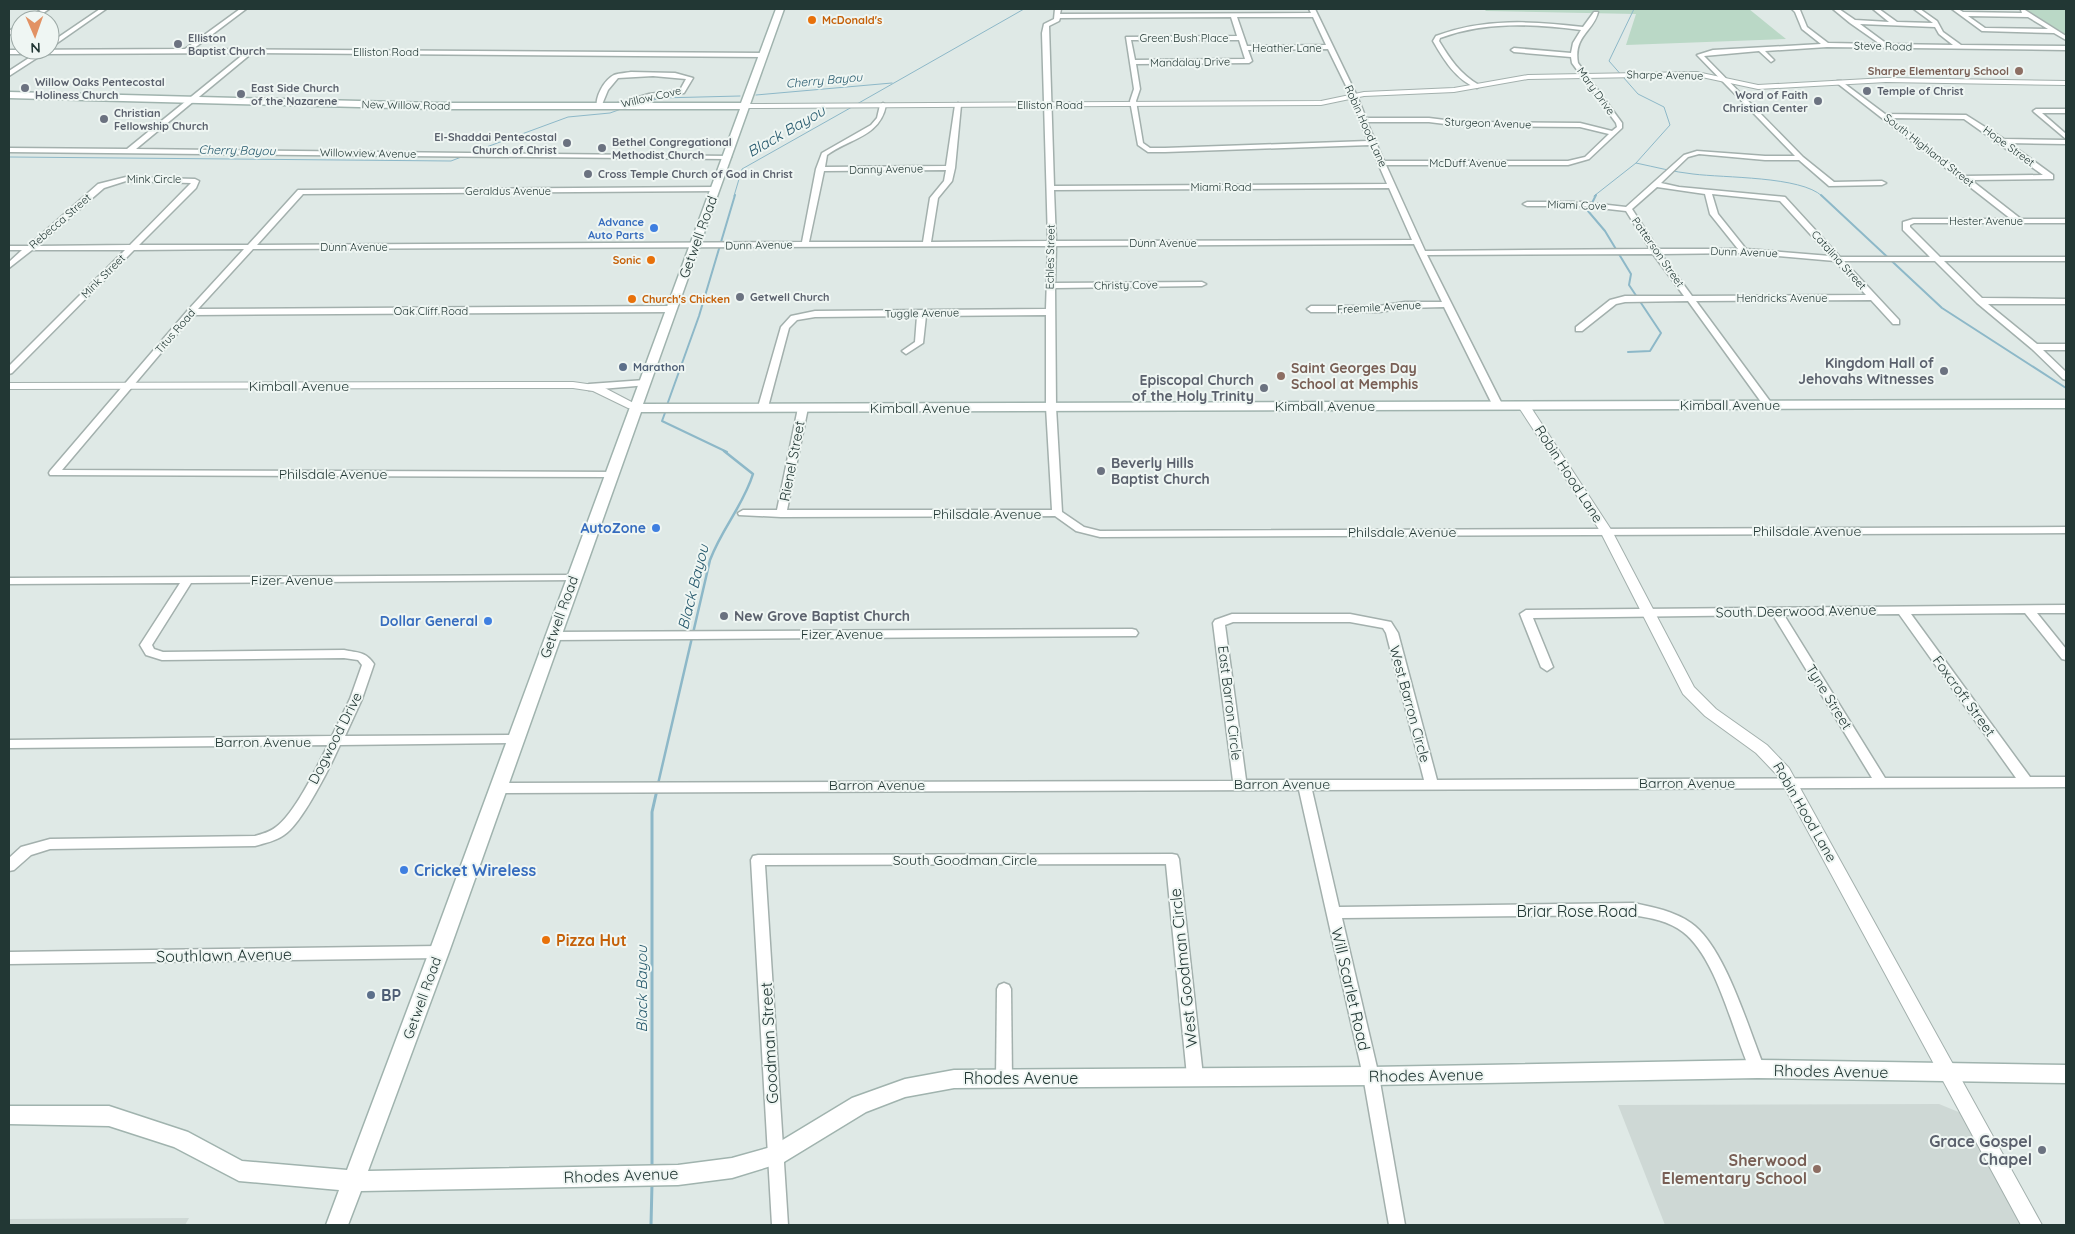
<svg xmlns="http://www.w3.org/2000/svg" width="2075" height="1234" font-family="Quicksand,sans-serif">
  <style>
    .built { fill: #ced8d5 }
    .green { fill: #bad8c6 }
    .lines { fill: none; stroke-linecap: round; stroke-linejoin: round }
    .stream-far3 { stroke: #8db8c8; stroke-width: 1 }
    .stream-far2 { stroke: #8db8c8; stroke-width: 2 }
    .stream-far1 { stroke: #8db8c8; stroke-width: 2.5 }
    .stream { stroke: #8db8c8; stroke-width: 3 }
    .minor-casing { stroke: #a3b0ad; stroke-width: 3 }
    .tertiary-casing { stroke: #a3b0ad; stroke-width: 2 }
    .secondary-casing { stroke: #a0b3ae; stroke-width: 3 }
    .minor { fill: #fff; fill-rule: evenodd }
    .tertiary { fill: #fff; fill-rule: evenodd }
    .secondary { fill: #fff; fill-rule: evenodd }
    .food-dot { fill: #e8710a; stroke: #eff6f3; stroke-width: 2 }
    .worship-dot { fill: #6b7280; stroke: #eff6f3; stroke-width: 2 }
    .education-dot { fill: #8d6e63; stroke: #eff6f3; stroke-width: 2 }
    .shop-dot { fill: #3f7fe0; stroke: #eff6f3; stroke-width: 2 }
    .service-dot { fill: #5c6f8a; stroke: #eff6f3; stroke-width: 2 }
    .labels { text-anchor: middle; dominant-baseline: central; stroke-width: 4; stroke-linejoin: round; paint-order: stroke }
    .far-food-label { font-size: 11px; font-weight: bold; fill: #c56008; stroke: #eff6f3; text-anchor: start }
    .far-worship-label { font-size: 11px; font-weight: bold; fill: #5b616d; stroke: #eff6f3; text-anchor: start }
    .far-street-label { font-size: 11px; fill: #223734; stroke: #eff6f3 }
    .far-education-label { font-size: 11px; font-weight: bold; fill: #785e54; stroke: #eff6f3; text-anchor: end }
    .far-shop-label { font-size: 11px; font-weight: bold; fill: #366cbe; stroke: #eff6f3; text-anchor: end }
    .far-service-label { font-size: 11px; font-weight: bold; fill: #4e5e75; stroke: #eff6f3; text-anchor: start }
    .far-water-label { font-size: 12px; font-style: italic; fill: #23576b; stroke: #eff6f3 }
    .street-label { font-size: 14px; fill: #223734; stroke: #eff6f3 }
    .worship-label { font-size: 14px; font-weight: bold; fill: #5b616d; stroke: #eff6f3; text-anchor: end }
    .education-label { font-size: 14px; font-weight: bold; fill: #785e54; stroke: #eff6f3; text-anchor: start }
    .shop-label { font-size: 14px; font-weight: bold; fill: #366cbe; stroke: #eff6f3; text-anchor: end }
    .water-label { font-size: 15px; font-style: italic; fill: #23576b; stroke: #eff6f3 }
    .near-shop-label { font-size: 16px; font-weight: bold; fill: #366cbe; stroke: #eff6f3; text-anchor: start }
    .near-street-label { font-size: 16px; fill: #223734; stroke: #eff6f3 }
    .near-food-label { font-size: 16px; font-weight: bold; fill: #c56008; stroke: #eff6f3; text-anchor: start }
    .near-service-label { font-size: 16px; font-weight: bold; fill: #4e5e75; stroke: #eff6f3; text-anchor: start }
    .near-worship-label { font-size: 16px; font-weight: bold; fill: #5b616d; stroke: #eff6f3; text-anchor: end }
    .near-education-label { font-size: 16px; font-weight: bold; fill: #785e54; stroke: #eff6f3; text-anchor: end }
  </style>
  <rect width="100%" height="100%" fill="#dfe9e6"/>
  <!-- built -->
  <g class="built">
    <path d="M1939,1104L1961,1113L2022,1225H1665L1618,1105Z"/>
    <path d="M189,1218L185,1225H9V1219Z"/>
  </g>
  <!-- green -->
  <g class="green">
    <path d="M1484,9H1749L1786,39L1626,45L1636,14L1486,11Z"/>
    <path d="M2025,9H2066V34H2065Z"/>
  </g>
  <g class="lines">
    <!-- stream-far3 -->
    <g class="stream-far3">
      <path d="M1634,9L1609,61L1638,94L1664,107L1670,125L1636,163C1655,167 1674,172 1693,174C1724,178 1801,176 1822,196"/>
      <path d="M756,95L892,83"/>
      <path d="M640,104L660,98L740,96"/>
      <path d="M857,104L1024,9"/>
      <path d="M473,152L568,117L610,113L624,108"/>
      <path d="M9,157L451,161L464,156"/>
      <path d="M734,196L742,169L852,107"/>
      <path d="M1594,196L1636,163"/>
    </g>
    <!-- stream-far2 -->
    <g class="stream-far2">
      <path d="M1596,195L1588,211L1605,231L1631,274L1629,285L1661,333L1650,351L1628,352"/>
      <path d="M1821,195L1942,308L2066,388"/>
      <path d="M667,405L699,316L735,195"/>
      <path d="M666,410L662,421L727,452"/>
    </g>
    <!-- stream-far1 -->
    <path class="stream-far1" d="M658,784L710,560C722,528 743,506 753,474L724,451"/>
    <!-- stream -->
    <g class="stream">
      <path d="M652,1169V812L657,790"/>
      <path d="M651,1225L652,1184"/>
    </g>
    <defs>
      <g id="minor">
        <path d="M42,9H49L33,20H26Z"/>
        <path d="M100,9H106L50,48V43Z"/>
        <path d="M240,9H246L193,49L763,53L766,55L763,57L252,53L136,149L729,156L731,157L727,159L9,152V148L127,149L245,53L43,54L9,76V71L35,54H9V50L185,49Z"/>
        <path d="M1055,9H1061L1060,14L1311,13L1309,9H1315L1357,96L1366,118H1429L1461,122L1580,123L1612,131L1617,127L1616,123L1572,63L1571,57L1514,52L1511,50L1514,48L1571,53L1573,43L1581,30C1533,24 1486,21 1440,38L1439,41C1450,59 1460,74 1479,85L1480,86L1477,88C1456,80 1444,60 1433,41L1436,36C1484,18 1533,21 1583,27L1594,12H1598C1594,31 1573,36 1578,63L1622,123V128L1589,159L1568,165H1386L1425,251L1650,249L1626,211L1581,206H1527L1523,204L1527,202H1581L1626,207L1684,155L1697,151L1765,156H1795L1697,55L1713,50L1821,44L1802,29L1795,12L1792,9L1800,10L1807,27L1828,43L1880,44L1850,23L1833,9H1839L1855,20L1889,22L1873,9H1879L1897,22L1933,23L1914,9H1920L1937,21L1943,32L1961,45L2066,46V50L1827,47L1765,51L1774,60L1771,62L1759,51L1704,56L1803,157L1834,182L1882,181L1886,183L1882,185L1829,186L1799,160H1765L1699,154L1688,157L1661,183L1679,187L1785,197L1840,257H1930L1903,230V222L1913,219H2011L1837,83V81H1841L1885,114L1966,115L2004,139L2066,140V144L2009,143L2053,175V179L1971,180L2021,219H2066V223H1914L1910,225V227L1940,257H2066V261H1944L1982,298L2066,299V304H1988L2037,344H2066V350H2043L2066,372V380L2063,379L2032,349L1977,303L1935,261H1844L1899,320V324H1893L1871,300L1696,301L1772,404L1767,407L1764,406L1688,301L1625,302L1616,304L1582,331H1576V327L1610,300L1625,296H1684L1653,254L1427,255L1503,406L1498,409L1493,406L1444,307L1405,308L1379,312H1311L1307,309L1311,306H1379L1405,302H1442L1414,244L1056,246L1055,283L1202,282L1206,284L1202,286L1055,288L1056,407L1062,512L1084,527L1100,531L2066,527V533L1100,537L1076,531L1055,516L781,517L739,515L738,513L743,510H777L798,408L803,405L808,408L787,510H1052L1046,407V315L926,316L923,343L906,354L902,351L915,342L917,316L815,317L797,320L789,328L768,407L763,410L758,407L781,327L791,316L815,311L1046,309L1048,246L253,249L198,309L671,306L675,309L671,312L193,315L62,470L616,472L617,474L616,476L612,477L50,475L49,473L50,471L188,310L244,249L134,250L12,373L9,374V366L125,250H32L9,268V262L22,250H9V246H28L98,184L126,177L195,179L199,181L196,188L139,245H248L298,190H301L715,187H718V191L303,194L257,245L802,242L816,169L822,153L871,125L877,118L880,105L883,103L886,105C880,137 850,138 827,155L825,167L946,166L955,105L958,103L961,105L955,168L952,181L938,198L931,242L1048,241L1042,33L1044,24L1054,19ZM1231,17L1237,36L1126,37L1134,89L1130,101L1138,145L1148,152H1165L1370,145L1387,184L1054,186L1049,26L1059,21L1060,18ZM1237,17H1313L1326,45L1247,46ZM1860,24L1935,27L1939,34L1953,45L1887,44ZM1131,40H1239L1245,59L1135,60ZM1328,49L1351,96L1368,141L1165,148H1150L1143,143L1136,101L1140,89L1136,64L1249,63L1252,61L1248,50ZM1890,118L1964,119L2043,175L1965,176ZM1367,122H1429L1461,126L1580,127L1609,134L1585,157L1568,161H1384ZM946,170L944,181L930,198L923,242H809L824,171ZM126,181L191,183L130,245L37,246L104,188ZM1657,187L1705,194L1710,214L1738,249H1658L1632,209ZM1389,188L1412,240L1056,241L1054,190ZM1712,194L1780,201L1830,256L1746,249L1718,214ZM1744,253L1835,261L1866,295L1692,296L1661,254Z"/>
        <path d="M1952,9H1958L1963,12L2022,13L2021,10H2025L2066,36V40L2054,33L1982,31ZM1968,16L2028,17L2048,29L1985,28Z"/>
        <path d="M20,24V29L9,35V31Z"/>
        <path d="M631,72L675,73L693,78L684,93L650,98L614,108L611,106L612,105L649,94L680,90L686,79L653,76L618,78L608,90L601,107H597C595,97 604,80 614,75C620,73 626,73 631,72Z"/>
        <path d="M2036,109H2066V113H2042L2066,134V139L2034,112L2033,111Z"/>
        <path d="M645,380L648,381V385L589,390L584,387L589,384Z"/>
        <path d="M574,575L578,576L579,578L578,580L191,583L152,645L154,649L163,652L344,650C358,653 365,651 374,664L362,699L345,736L516,735L520,736L522,739L520,742L516,743L340,745C331,765 302,824 284,835C276,841 265,843 255,846L50,849L31,855L14,870L9,871V858L21,847L50,839L255,836C262,834 270,832 276,827C295,813 317,767 328,745L9,748V740L332,736L350,699L362,665L358,660L344,658L162,660L146,655L140,645L180,583L9,584V578Z"/>
        <path d="M2066,605V613H2037L2066,649V660L2062,659L2025,613L1911,614L2030,777H2066V787L1312,790L1339,907L1633,903C1653,907 1674,911 1691,923C1725,946 1749,1031 1765,1069L1762,1074L1757,1076L1752,1074C1733,1035 1718,959 1683,932C1669,921 1651,918 1633,915L1342,918L1379,1076L1405,1225H1389L1363,1076L1299,790L497,793L492,791L491,788L492,785L497,783L1233,781L1213,623L1215,620L1232,614H1350L1391,622L1398,633L1437,780L1872,778L1773,615L1533,618L1553,667L1547,671L1541,667L1520,614L1526,610ZM1899,614L2016,778H1885L1784,615ZM1233,622H1350L1383,628L1386,633L1424,780H1246L1225,625Z"/>
        <path d="M1132,629L1136,630L1138,633L1136,636L552,640L546,636L552,632Z"/>
        <path d="M1172,854L1177,855L1179,859L1203,1076L1200,1081L1195,1083L1190,1081L1187,1076L1166,864L765,865L788,1225H772L751,860L753,856L758,855Z"/>
        <path d="M439,946L444,948L446,952L444,956L439,958L9,964V952Z"/>
        <path d="M1004,983L1009,985L1011,989L1012,1080L1009,1085L1004,1087L999,1085L996,1080L997,989L999,985Z"/>
      </g>
      <g id="tertiary">
        <path d="M1697,72L1758,85L1886,78L2066,81V85L1886,82L1758,89L1697,76L1528,79L1454,92L1364,96L1321,105L744,108L740,106L744,104L1321,101L1364,92L1454,88L1528,75Z"/>
        <path d="M573,382L601,386L643,408L641,410L628,408L593,391L573,388L9,389V383Z"/>
        <path d="M1524,403L1530,406L1612,531L1694,687L1716,709L1767,745L1789,768L2042,1225H2021L1778,776L1756,753L1705,716L1683,694L1600,531L1518,406Z"/>
      </g>
      <path id="secondary" d="M776,9H784L643,404L2066,400V408L641,412L449,952L368,1171L678,1165L732,1158L771,1147L852,1098L905,1079L954,1070L1371,1067L1757,1060L2066,1065V1083L1757,1078L1371,1085L954,1088L905,1097L866,1112L784,1162L732,1178L678,1185L361,1191L348,1225H326L339,1190L239,1181L174,1147L109,1126L9,1124V1106H109L188,1132L242,1161L347,1170L429,952L740,109H435L9,98V92L435,103H741Z"/>
    </defs>
    <!-- minor casing -->
    <use href="#minor" class="minor-casing"/>
    <!-- tertiary casing -->
    <use href="#tertiary" class="tertiary-casing"/>
    <!-- secondary casing -->
    <use href="#secondary" class="secondary-casing"/>
    <!-- minor -->
    <use href="#minor" class="minor"/>
    <!-- tertiary -->
    <use href="#tertiary" class="tertiary"/>
    <!-- secondary -->
    <use href="#secondary" class="secondary"/>
  </g>
  <!-- markers -->
  <g class="food-dot">
    <circle cx="812" cy="20" r="5"/>
    <circle cx="651" cy="260" r="5"/>
    <circle cx="632" cy="299" r="5"/>
    <circle cx="546" cy="940" r="5"/>
  </g>
  <g class="worship-dot">
    <circle cx="178" cy="44" r="5"/>
    <circle cx="25" cy="88" r="5"/>
    <circle cx="1867" cy="91" r="5"/>
    <circle cx="241" cy="94" r="5"/>
    <circle cx="1818" cy="101" r="5"/>
    <circle cx="104" cy="119" r="5"/>
    <circle cx="567" cy="143" r="5"/>
    <circle cx="602" cy="148" r="5"/>
    <circle cx="588" cy="174" r="5"/>
    <circle cx="740" cy="297" r="5"/>
    <circle cx="1944" cy="371" r="5"/>
    <circle cx="1264" cy="388" r="5"/>
    <circle cx="1101" cy="471" r="5"/>
    <circle cx="724" cy="616" r="5"/>
    <circle cx="2042" cy="1150" r="5"/>
  </g>
  <g class="education-dot">
    <circle cx="2019" cy="71" r="5"/>
    <circle cx="1281" cy="376" r="5"/>
    <circle cx="1817" cy="1169" r="5"/>
  </g>
  <g class="shop-dot">
    <circle cx="654" cy="228" r="5"/>
    <circle cx="656" cy="528" r="5"/>
    <circle cx="488" cy="621" r="5"/>
    <circle cx="404" cy="870" r="5"/>
  </g>
  <g class="service-dot">
    <circle cx="623" cy="367" r="5"/>
    <circle cx="371" cy="995" r="5"/>
  </g>
  <g class="labels">
    <!-- far-food labels -->
    <g class="far-food-label">
      <text x="822" y="20">McDonald's</text>
      <text x="641" y="260" text-anchor="end">Sonic</text>
      <text x="642" y="299">Church's Chicken</text>
    </g>
    <!-- far-worship labels -->
    <g class="far-worship-label">
      <text x="188" y="38">Elliston<tspan x="188" dy="13">Baptist Church</tspan></text>
      <text x="35" y="82">Willow Oaks Pentecostal<tspan x="35" dy="13">Holiness Church</tspan></text>
      <text x="251" y="88">East Side Church<tspan x="251" dy="13">of the Nazarene</tspan></text>
      <text x="1877" y="91">Temple of Christ</text>
      <text x="1808" y="95" text-anchor="end">Word of Faith<tspan x="1808" dy="13">Christian Center</tspan></text>
      <text x="114" y="113">Christian<tspan x="114" dy="13">Fellowship Church</tspan></text>
      <text x="557" y="137" text-anchor="end">El-Shaddai Pentecostal<tspan x="557" dy="13">Church of Christ</tspan></text>
      <text x="612" y="142">Bethel Congregational<tspan x="612" dy="13">Methodist Church</tspan></text>
      <text x="598" y="174">Cross Temple Church of God in Christ</text>
      <text x="750" y="297">Getwell Church</text>
    </g>
    <!-- far-street labels -->
    <g class="far-street-label">
      <text x="1184" y="38">Green Bush Place</text>
      <text transform="translate(1883 46) rotate(1)">Steve Road</text>
      <text x="1287" y="48">Heather Lane</text>
      <text x="386" y="52">Elliston Road</text>
      <text transform="translate(1190 62) rotate(-1)">Mandalay Drive</text>
      <text transform="translate(1665 75) rotate(1)">Sharpe Avenue</text>
      <text transform="translate(1596 91) rotate(54)">Mary Drive</text>
      <text transform="translate(651 97) rotate(-13)">Willow Cove</text>
      <text transform="translate(406 105) rotate(1)">New Willow Road</text>
      <text x="1050" y="105">Elliston Road</text>
      <text transform="translate(1488 123) rotate(2)">Sturgeon Avenue</text>
      <text transform="translate(1366 126) rotate(66)">Robin Hood Lane</text>
      <text transform="translate(2009 146) rotate(36)">Hope Street</text>
      <text transform="translate(1929 150) rotate(38)">South Highland Street</text>
      <text transform="translate(368 153) rotate(1)">Willowview Avenue</text>
      <text x="1468" y="163">McDuff Avenue</text>
      <text transform="translate(886 169) rotate(-1)">Danny Avenue</text>
      <text x="154" y="179">Mink Circle</text>
      <text x="1221" y="187">Miami Road</text>
      <text x="508" y="191">Geraldus Avenue</text>
      <text transform="translate(1577 205) rotate(2)">Miami Cove</text>
      <text transform="translate(60 221) rotate(-41)">Rebecca Street</text>
      <text x="1986" y="221">Hester Avenue</text>
      <text x="1163" y="243">Dunn Avenue</text>
      <text transform="translate(759 245) rotate(-1)">Dunn Avenue</text>
      <text x="354" y="247">Dunn Avenue</text>
      <text transform="translate(1658 252) rotate(55)">Patterson Street</text>
      <text transform="translate(1744 252) rotate(2)">Dunn Avenue</text>
      <text transform="translate(1050 257) rotate(-89)">Echles Street</text>
      <text transform="translate(1839 260) rotate(48)">Catalina Street</text>
      <text transform="translate(103 276) rotate(-45)">Mink Street</text>
      <text transform="translate(1126 285) rotate(-1)">Christy Cove</text>
      <text x="1782" y="298">Hendricks Avenue</text>
      <text transform="translate(1379 307) rotate(-3)">Freemile Avenue</text>
      <text x="431" y="311">Oak Cliff Road</text>
      <text transform="translate(922 313) rotate(-1)">Tuggle Avenue</text>
      <text transform="translate(175 331) rotate(-49)">Titus Road</text>
    </g>
    <!-- far-education labels -->
    <g class="far-education-label">
      <text x="2009" y="71">Sharpe Elementary School</text>
    </g>
    <!-- far-shop labels -->
    <g class="far-shop-label">
      <text x="644" y="222">Advance<tspan x="644" dy="13">Auto Parts</tspan></text>
    </g>
    <!-- far-service labels -->
    <g class="far-service-label">
      <text x="633" y="367">Marathon</text>
    </g>
    <!-- far-water labels -->
    <g class="far-water-label">
      <text transform="translate(824 80) rotate(-5)">Cherry Bayou</text>
      <text transform="translate(237 150) rotate(1)">Cherry Bayou</text>
    </g>
    <!-- street labels -->
    <g class="street-label">
      <text transform="translate(698 237) rotate(-70)">Getwell Road</text>
      <text x="299" y="386">Kimball Avenue</text>
      <text x="1730" y="405">Kimball Avenue</text>
      <text x="1325" y="406">Kimball Avenue</text>
      <text x="920" y="408">Kimball Avenue</text>
      <text transform="translate(792 461) rotate(-79)">Rienel Street</text>
      <text x="333" y="474">Philsdale Avenue</text>
      <text transform="translate(1569 474) rotate(57)">Robin Hood Lane</text>
      <text x="987" y="514">Philsdale Avenue</text>
      <text x="1807" y="531">Philsdale Avenue</text>
      <text x="1402" y="532">Philsdale Avenue</text>
      <text x="292" y="580">Fizer Avenue</text>
      <text transform="translate(1796 611) rotate(-1)">South Deerwood Avenue</text>
      <text transform="translate(559 617) rotate(-70)">Getwell Road</text>
      <text x="842" y="634">Fizer Avenue</text>
      <text transform="translate(1964 696) rotate(54)">Foxcroft Street</text>
      <text transform="translate(1829 697) rotate(58)">Tyne Street</text>
      <text transform="translate(1230 703) rotate(83)">East Barron Circle</text>
      <text transform="translate(1410 704) rotate(75)">West Barron Circle</text>
      <text transform="translate(335 738) rotate(-63)">Dogwood Drive</text>
      <text x="263" y="742">Barron Avenue</text>
      <text x="1687" y="783">Barron Avenue</text>
      <text x="1282" y="784">Barron Avenue</text>
      <text x="877" y="785">Barron Avenue</text>
      <text transform="translate(1805 812) rotate(60)">Robin Hood Lane</text>
      <text x="965" y="860">South Goodman Circle</text>
      <text transform="translate(422 998) rotate(-70)">Getwell Road</text>
    </g>
    <!-- worship labels -->
    <g class="worship-label">
      <text x="1934" y="363">Kingdom Hall of<tspan x="1934" dy="16">Jehovahs Witnesses</tspan></text>
      <text x="1254" y="380">Episcopal Church<tspan x="1254" dy="16">of the Holy Trinity</tspan></text>
      <text x="1111" y="463" text-anchor="start">Beverly Hills<tspan x="1111" dy="16">Baptist Church</tspan></text>
      <text x="734" y="616" text-anchor="start">New Grove Baptist Church</text>
    </g>
    <!-- education labels -->
    <g class="education-label">
      <text x="1291" y="368">Saint Georges Day<tspan x="1291" dy="16">School at Memphis</tspan></text>
    </g>
    <!-- shop labels -->
    <g class="shop-label">
      <text x="646" y="528">AutoZone</text>
      <text x="478" y="621">Dollar General</text>
    </g>
    <!-- water labels -->
    <g class="water-label">
      <text transform="translate(786 131) rotate(-30)">Black Bayou</text>
      <text transform="translate(693 587) rotate(-76)">Black Bayou</text>
      <text transform="translate(641 989) rotate(-90)">Black Bayou</text>
    </g>
    <!-- near-shop labels -->
    <g class="near-shop-label">
      <text x="414" y="870">Cricket Wireless</text>
    </g>
    <!-- near-street labels -->
    <g class="near-street-label">
      <text x="1577" y="911">Briar Rose Road</text>
      <text transform="translate(224 955) rotate(-1)">Southlawn Avenue</text>
      <text transform="translate(1183 968) rotate(-96)">West Goodman Circle</text>
      <text transform="translate(1351 989) rotate(77)">Will Scarlet Road</text>
      <text transform="translate(769 1043) rotate(-93)">Goodman Street</text>
      <text transform="translate(1831 1071) rotate(1)">Rhodes Avenue</text>
      <text transform="translate(1426 1075) rotate(-1)">Rhodes Avenue</text>
      <text x="1021" y="1078">Rhodes Avenue</text>
      <text transform="translate(621 1175) rotate(-2)">Rhodes Avenue</text>
    </g>
    <!-- near-food labels -->
    <g class="near-food-label">
      <text x="556" y="940">Pizza Hut</text>
    </g>
    <!-- near-service labels -->
    <g class="near-service-label">
      <text x="381" y="995">BP</text>
    </g>
    <!-- near-worship labels -->
    <g class="near-worship-label">
      <text x="2032" y="1141">Grace Gospel<tspan x="2032" dy="18">Chapel</tspan></text>
    </g>
    <!-- near-education labels -->
    <g class="near-education-label">
      <text x="1807" y="1160">Sherwood<tspan x="1807" dy="18">Elementary School</tspan></text>
    </g>
  </g>
  <!-- border -->
  <rect width="2075" height="1234" fill="none" stroke="#223734" stroke-width="20"/>
  <!-- north arrow -->
  <g transform="translate(35 35) rotate(178)"><circle r="24" fill="#eff6f3" stroke="#9daaa7"/>
  <path d="M0-4L9 19L0 12L-9 19Z" fill="#e29264"/>
  <text y="-8" font-size="14" font-weight="bold" text-anchor="middle" fill="#223734">N</text>
  </g>
</svg>
